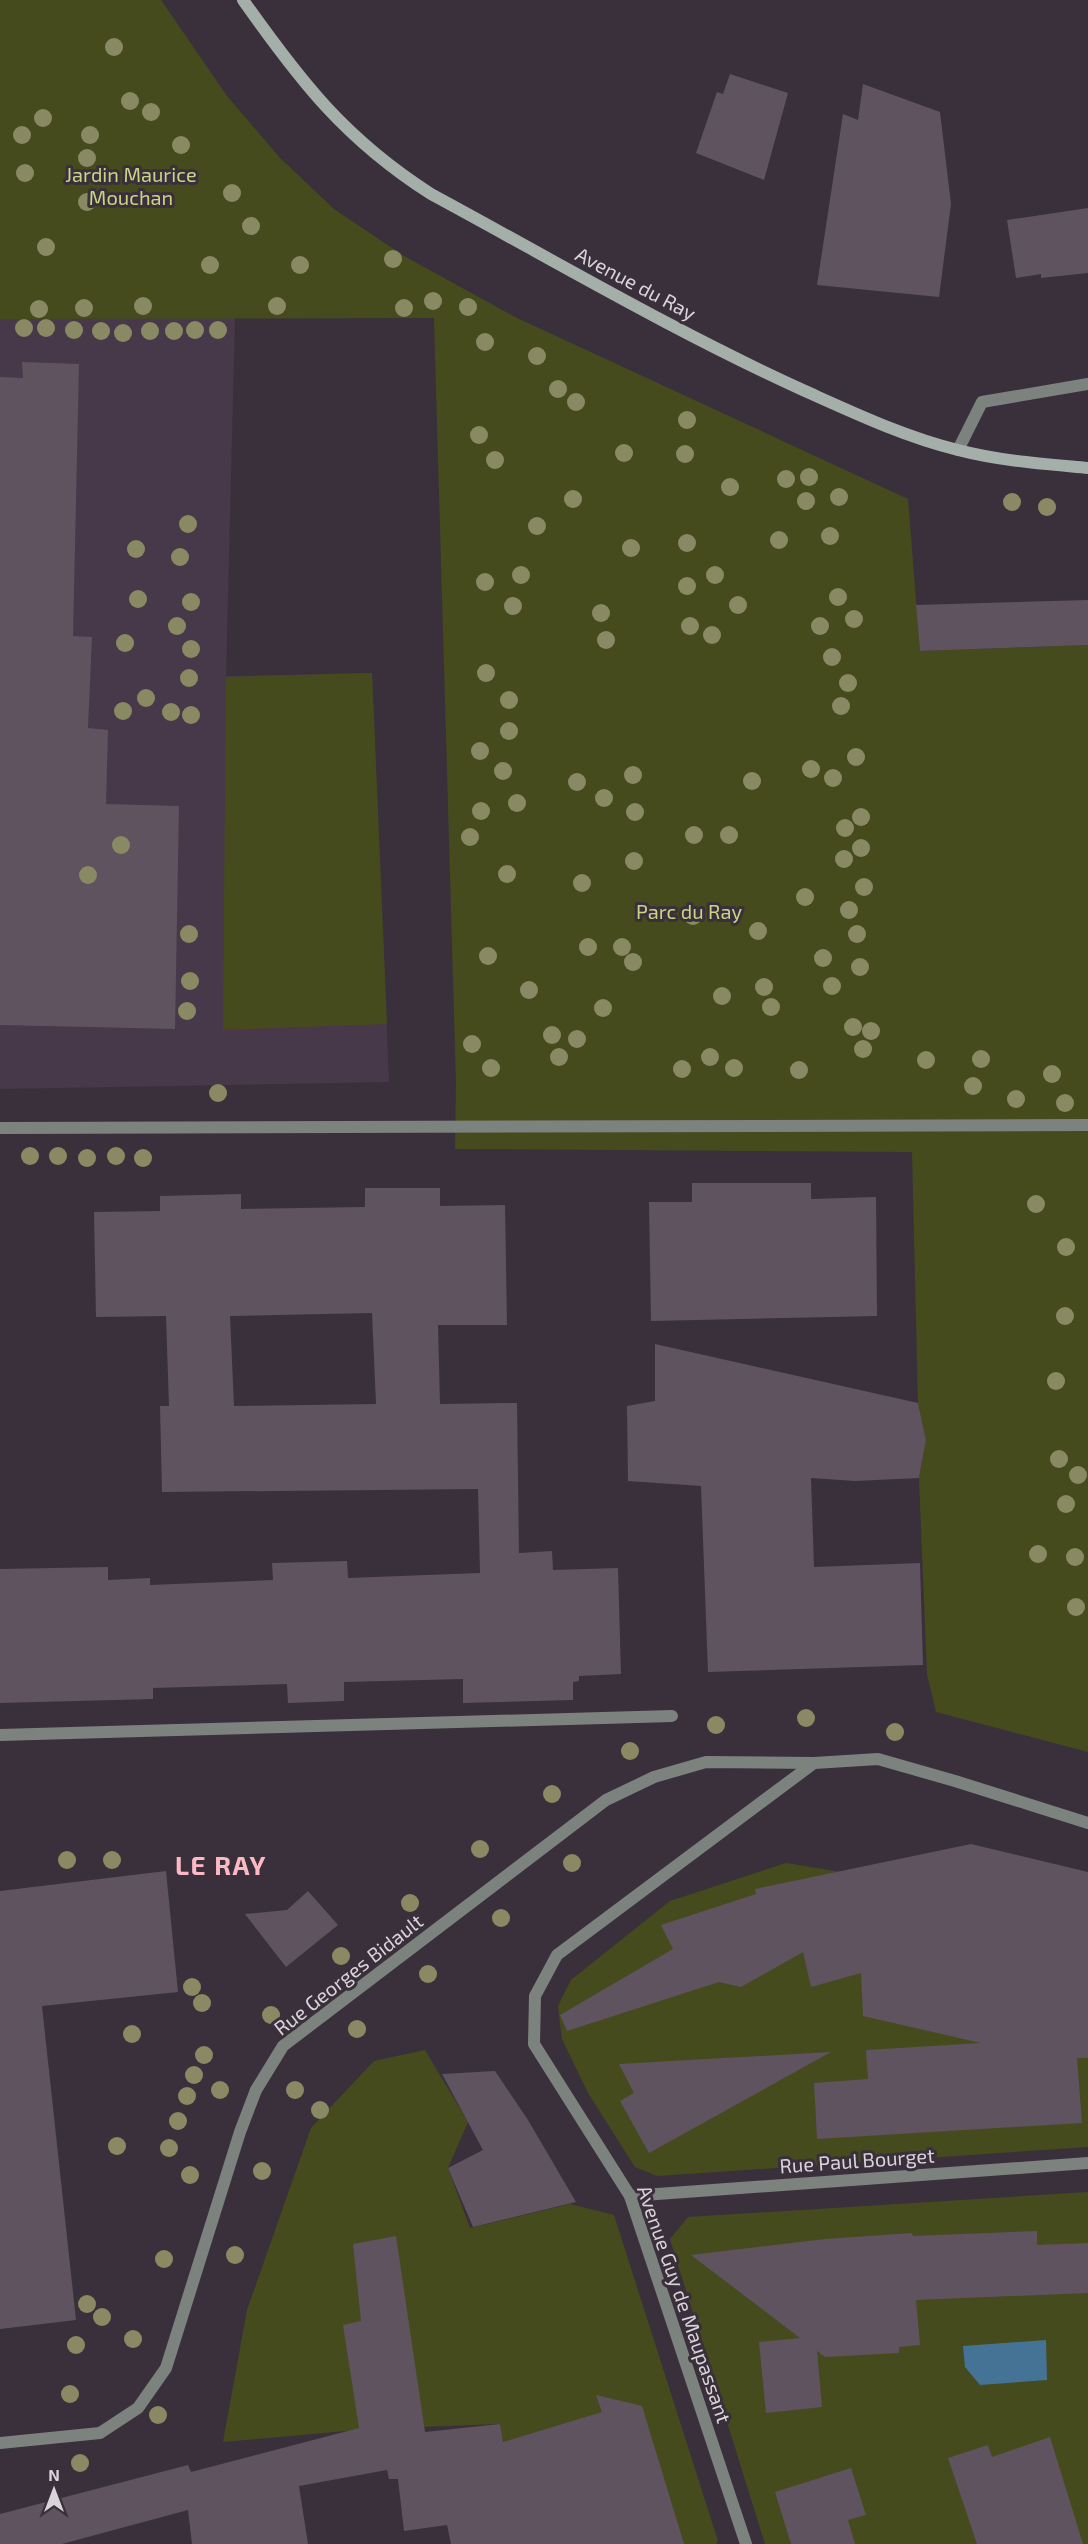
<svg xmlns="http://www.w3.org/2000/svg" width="1088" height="2544" font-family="'Exo 2',sans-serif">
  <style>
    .built { fill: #473949 }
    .green { fill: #464b1d }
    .water { fill: #457395 }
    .building { fill: #5e535f; fill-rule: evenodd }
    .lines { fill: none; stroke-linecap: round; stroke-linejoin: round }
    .lane { stroke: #7c837f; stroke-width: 12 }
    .street { stroke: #7c837f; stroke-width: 12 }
    .secondary { stroke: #a4afa9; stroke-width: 12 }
    .tree { fill: #898a63 }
    .labels { text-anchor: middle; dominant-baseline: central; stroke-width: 6; stroke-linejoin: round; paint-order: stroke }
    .park-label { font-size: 20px; fill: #c9d484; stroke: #3a303b }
    .street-label { font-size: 20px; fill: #d9d3da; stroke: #3a303b }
    .district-label { font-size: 26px; font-weight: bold; letter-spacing: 1.5px; fill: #fdb9c3; stroke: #3a303b }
  </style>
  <rect width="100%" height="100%" fill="#3a303b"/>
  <!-- built -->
  <path class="built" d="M235,318L226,676L372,673L389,1082L0,1089V319Z"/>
  <!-- green -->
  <g class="green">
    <path d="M0,0H161L227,96L280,158L334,209L404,256L517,318L908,499L920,651L1088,645V1752L936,1712L927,1674L919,1478L926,1440L918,1403L912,1152L455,1149L456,1083L434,318L0,319Z"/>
    <path d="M372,673L387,1024L223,1030L226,677Z"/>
    <path d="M786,1863L1088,1912V2147L657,2176L635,2167L588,2093L562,2039L558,2006L571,1980L670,1901Z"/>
    <path d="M425,2050L468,2122L448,2168L470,2228L570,2204L614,2215L718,2541L716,2544H528L499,2424L368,2429L223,2442L247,2310L311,2128L374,2061Z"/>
    <path d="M1088,2192V2544H765L670,2239L688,2217Z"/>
  </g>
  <!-- water -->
  <path class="water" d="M1046,2340L1047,2380L980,2385L965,2367L963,2346Z"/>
  <!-- building -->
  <g class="building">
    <path d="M730,74L788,93L764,180L696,153L717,92L723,94Z"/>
    <path d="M863,84L940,112L951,204L939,297L817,285L843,114L858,120Z"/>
    <path d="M1088,208V273L1041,278V274L1016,278L1007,220Z"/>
    <path d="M22,362L79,364L73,636L92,637L88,728L108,730L106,804L179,806L175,1029L0,1025V377L23,378Z"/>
    <path d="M1088,600V645L920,651L916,605Z"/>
    <path d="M692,1183H811V1199L876,1197L877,1316L651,1321L649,1202H692Z"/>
    <path d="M365,1188H440V1206L505,1205L507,1325H438L440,1404L517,1403L519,1553L552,1551L553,1570L618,1568L621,1674L579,1676V1681L573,1682V1700L463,1703V1679L344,1682V1701L288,1703L287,1684L153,1688V1699L0,1703V1569L108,1567V1580L150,1578V1585L273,1580L272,1563L347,1561L348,1578L480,1573L478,1489L162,1492L160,1406H169L166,1316L96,1317L94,1212L160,1211V1196L241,1194V1209L365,1207ZM372,1313L376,1404L234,1406L230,1316Z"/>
    <path d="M655,1344L918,1403L926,1440L919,1478L855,1481L811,1478L814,1567L920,1563L923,1665L708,1672L701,1486L628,1481L627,1406L655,1401Z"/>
    <path d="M971,1844L1088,1872V2058H1077L1082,2123L817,2139L814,2083L868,2079L866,2050L981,2043L863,2016L861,1973L811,1987L803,1952L741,1987L719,1982L567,2031L560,2015L673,1949L661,1925L756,1894L755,1889Z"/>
    <path d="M166,1871L178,1992L42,2006L76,2320L0,2329V1891Z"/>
    <path d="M308,1891L338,1925L286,1967L245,1914L287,1910Z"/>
    <path d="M831,2052L649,2153L620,2101L634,2093L619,2064Z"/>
    <path d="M495,2071L528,2120L576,2202L473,2227L448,2168L483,2150L442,2074Z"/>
    <path d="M1037,2231V2245L1088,2243V2293L916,2300L920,2345L899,2347V2353L825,2357L817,2351L822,2407L766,2413L759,2342L800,2338L691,2255L825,2239L912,2233L913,2236Z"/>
    <path d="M396,2236L425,2432L500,2424L503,2442L602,2412L596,2395L642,2406L684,2544H451L447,2525L404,2531L398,2479H389L387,2470L299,2486L308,2544H192L188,2510L62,2544H0V2514L188,2465L191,2472L359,2428L343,2325L361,2321L353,2244Z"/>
    <path d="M1050,2437L1083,2544H977L948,2458L988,2445L992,2457Z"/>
    <path d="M851,2468L866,2515L848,2520L855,2544H791L775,2492Z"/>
  </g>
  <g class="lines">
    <!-- lane -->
    <path class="lane" d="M958,450L982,402L1088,384"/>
    <!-- street -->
    <g class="street">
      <path d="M0,1128L1088,1125"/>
      <path d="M0,1735L672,1716"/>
      <path d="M630,2196L1088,2163"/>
      <path d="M0,2443L100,2433L138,2408L166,2368L240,2132L256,2090L283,2046L606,1800L654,1777L706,1762L814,1763L878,1759L955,1781L1088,1823"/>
      <path d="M746,2544L630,2196L534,2044L535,1996L557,1955L814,1763"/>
    </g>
    <!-- secondary -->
    <path class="secondary" d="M243,0C301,82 345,139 431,194C555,261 677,333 805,391C854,413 905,437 958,450C1000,461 1045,464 1088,468"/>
  </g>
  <!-- trees -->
  <g class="tree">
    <circle cx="114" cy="47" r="9"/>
    <circle cx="130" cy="101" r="9"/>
    <circle cx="151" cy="112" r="9"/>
    <circle cx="43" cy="118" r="9"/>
    <circle cx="22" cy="135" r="9"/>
    <circle cx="90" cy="135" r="9"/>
    <circle cx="181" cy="145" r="9"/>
    <circle cx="87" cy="158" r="9"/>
    <circle cx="25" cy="173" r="9"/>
    <circle cx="232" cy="193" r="9"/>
    <circle cx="87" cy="202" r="9"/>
    <circle cx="251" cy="226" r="9"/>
    <circle cx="46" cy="247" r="9"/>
    <circle cx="393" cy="259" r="9"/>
    <circle cx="210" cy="265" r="9"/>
    <circle cx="300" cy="265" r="9"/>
    <circle cx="433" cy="301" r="9"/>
    <circle cx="143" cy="306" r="9"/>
    <circle cx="277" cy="306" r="9"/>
    <circle cx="468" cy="307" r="9"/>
    <circle cx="84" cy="308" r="9"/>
    <circle cx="404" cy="308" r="9"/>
    <circle cx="39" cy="309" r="9"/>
    <circle cx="24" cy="328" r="9"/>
    <circle cx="46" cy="328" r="9"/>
    <circle cx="74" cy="330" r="9"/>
    <circle cx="195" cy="330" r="9"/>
    <circle cx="218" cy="330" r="9"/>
    <circle cx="101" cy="331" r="9"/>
    <circle cx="150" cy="331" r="9"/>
    <circle cx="174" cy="331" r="9"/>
    <circle cx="123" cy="333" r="9"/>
    <circle cx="485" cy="342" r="9"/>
    <circle cx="537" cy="356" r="9"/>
    <circle cx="558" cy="389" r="9"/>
    <circle cx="576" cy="402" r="9"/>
    <circle cx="687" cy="420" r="9"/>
    <circle cx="479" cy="435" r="9"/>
    <circle cx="624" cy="453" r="9"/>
    <circle cx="685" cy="454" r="9"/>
    <circle cx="495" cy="460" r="9"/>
    <circle cx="809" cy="477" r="9"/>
    <circle cx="786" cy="479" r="9"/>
    <circle cx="730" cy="487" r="9"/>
    <circle cx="839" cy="497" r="9"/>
    <circle cx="573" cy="499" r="9"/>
    <circle cx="806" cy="501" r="9"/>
    <circle cx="1012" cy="502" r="9"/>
    <circle cx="1047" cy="507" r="9"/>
    <circle cx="188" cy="524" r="9"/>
    <circle cx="537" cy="526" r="9"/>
    <circle cx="830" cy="536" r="9"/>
    <circle cx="779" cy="540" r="9"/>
    <circle cx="687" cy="543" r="9"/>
    <circle cx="631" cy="548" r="9"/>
    <circle cx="136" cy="549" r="9"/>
    <circle cx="180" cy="557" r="9"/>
    <circle cx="521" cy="575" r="9"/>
    <circle cx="715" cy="575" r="9"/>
    <circle cx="485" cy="582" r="9"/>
    <circle cx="687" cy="586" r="9"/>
    <circle cx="838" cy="597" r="9"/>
    <circle cx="138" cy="599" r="9"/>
    <circle cx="191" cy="602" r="9"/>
    <circle cx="738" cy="605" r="9"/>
    <circle cx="513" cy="606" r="9"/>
    <circle cx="601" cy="613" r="9"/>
    <circle cx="854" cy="619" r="9"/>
    <circle cx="177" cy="626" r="9"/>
    <circle cx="690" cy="626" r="9"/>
    <circle cx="820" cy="626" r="9"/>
    <circle cx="712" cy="635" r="9"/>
    <circle cx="606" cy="640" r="9"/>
    <circle cx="125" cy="643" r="9"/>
    <circle cx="191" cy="649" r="9"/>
    <circle cx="832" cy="657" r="9"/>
    <circle cx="486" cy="673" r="9"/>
    <circle cx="189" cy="678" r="9"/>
    <circle cx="848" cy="683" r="9"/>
    <circle cx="146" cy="698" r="9"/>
    <circle cx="509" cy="700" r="9"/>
    <circle cx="841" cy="706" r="9"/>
    <circle cx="123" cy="711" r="9"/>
    <circle cx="171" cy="712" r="9"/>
    <circle cx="191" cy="715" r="9"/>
    <circle cx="509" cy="731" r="9"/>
    <circle cx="480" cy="751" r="9"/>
    <circle cx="856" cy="757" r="9"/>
    <circle cx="811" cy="769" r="9"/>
    <circle cx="503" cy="771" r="9"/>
    <circle cx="633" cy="775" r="9"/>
    <circle cx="833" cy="778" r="9"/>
    <circle cx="752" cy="781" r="9"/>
    <circle cx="577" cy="782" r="9"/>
    <circle cx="604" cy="798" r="9"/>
    <circle cx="517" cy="803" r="9"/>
    <circle cx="481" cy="811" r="9"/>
    <circle cx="635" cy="812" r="9"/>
    <circle cx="861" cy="817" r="9"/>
    <circle cx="845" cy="828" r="9"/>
    <circle cx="694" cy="835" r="9"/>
    <circle cx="729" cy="835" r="9"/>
    <circle cx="470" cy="837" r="9"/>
    <circle cx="121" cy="845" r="9"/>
    <circle cx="861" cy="848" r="9"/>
    <circle cx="844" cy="859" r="9"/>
    <circle cx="634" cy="861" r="9"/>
    <circle cx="507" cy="874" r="9"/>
    <circle cx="88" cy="875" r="9"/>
    <circle cx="582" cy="883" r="9"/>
    <circle cx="864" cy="887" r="9"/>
    <circle cx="805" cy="897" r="9"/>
    <circle cx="849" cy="910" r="9"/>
    <circle cx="693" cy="916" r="9"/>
    <circle cx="758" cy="931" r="9"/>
    <circle cx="189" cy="934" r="9"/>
    <circle cx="857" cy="934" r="9"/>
    <circle cx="588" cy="947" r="9"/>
    <circle cx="622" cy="947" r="9"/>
    <circle cx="488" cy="956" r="9"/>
    <circle cx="823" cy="958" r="9"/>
    <circle cx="633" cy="962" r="9"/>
    <circle cx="860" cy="967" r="9"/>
    <circle cx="190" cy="981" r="9"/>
    <circle cx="832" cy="986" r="9"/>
    <circle cx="764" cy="987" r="9"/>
    <circle cx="529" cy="990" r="9"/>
    <circle cx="722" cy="996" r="9"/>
    <circle cx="771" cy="1007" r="9"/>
    <circle cx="603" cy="1008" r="9"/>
    <circle cx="187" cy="1011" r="9"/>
    <circle cx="853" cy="1027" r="9"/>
    <circle cx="871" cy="1031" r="9"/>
    <circle cx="552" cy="1035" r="9"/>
    <circle cx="577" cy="1039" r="9"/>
    <circle cx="472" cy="1044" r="9"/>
    <circle cx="863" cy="1049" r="9"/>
    <circle cx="559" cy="1057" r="9"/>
    <circle cx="710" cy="1057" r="9"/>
    <circle cx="981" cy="1059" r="9"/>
    <circle cx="926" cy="1060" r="9"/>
    <circle cx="491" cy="1068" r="9"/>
    <circle cx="734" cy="1068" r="9"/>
    <circle cx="682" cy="1069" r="9"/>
    <circle cx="799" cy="1070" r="9"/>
    <circle cx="1052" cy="1074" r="9"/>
    <circle cx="973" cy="1086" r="9"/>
    <circle cx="218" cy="1093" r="9"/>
    <circle cx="1016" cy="1099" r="9"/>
    <circle cx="1065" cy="1103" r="9"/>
    <circle cx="30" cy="1156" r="9"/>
    <circle cx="58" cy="1156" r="9"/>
    <circle cx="116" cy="1156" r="9"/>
    <circle cx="87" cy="1158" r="9"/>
    <circle cx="143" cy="1158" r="9"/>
    <circle cx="1036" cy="1204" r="9"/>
    <circle cx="1066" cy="1247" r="9"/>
    <circle cx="1065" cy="1316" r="9"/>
    <circle cx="1056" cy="1381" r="9"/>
    <circle cx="1059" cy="1459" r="9"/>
    <circle cx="1078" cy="1475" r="9"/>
    <circle cx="1066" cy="1504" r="9"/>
    <circle cx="1038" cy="1554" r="9"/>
    <circle cx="1075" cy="1557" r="9"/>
    <circle cx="1076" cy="1607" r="9"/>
    <circle cx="806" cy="1718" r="9"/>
    <circle cx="716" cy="1725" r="9"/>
    <circle cx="895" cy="1732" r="9"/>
    <circle cx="630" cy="1751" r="9"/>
    <circle cx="552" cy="1794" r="9"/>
    <circle cx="480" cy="1849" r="9"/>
    <circle cx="67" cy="1860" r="9"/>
    <circle cx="112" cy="1860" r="9"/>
    <circle cx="572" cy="1863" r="9"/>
    <circle cx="410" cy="1903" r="9"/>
    <circle cx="501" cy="1918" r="9"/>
    <circle cx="341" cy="1956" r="9"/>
    <circle cx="428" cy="1974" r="9"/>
    <circle cx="192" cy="1987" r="9"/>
    <circle cx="202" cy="2003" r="9"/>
    <circle cx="271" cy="2015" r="9"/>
    <circle cx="357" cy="2029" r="9"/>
    <circle cx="132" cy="2034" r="9"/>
    <circle cx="204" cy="2055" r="9"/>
    <circle cx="194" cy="2075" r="9"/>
    <circle cx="220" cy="2090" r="9"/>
    <circle cx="295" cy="2090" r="9"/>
    <circle cx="187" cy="2096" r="9"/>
    <circle cx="320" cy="2110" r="9"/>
    <circle cx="178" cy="2121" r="9"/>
    <circle cx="117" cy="2146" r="9"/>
    <circle cx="169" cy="2148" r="9"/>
    <circle cx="262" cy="2171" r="9"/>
    <circle cx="190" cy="2175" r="9"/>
    <circle cx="235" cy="2255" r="9"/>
    <circle cx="164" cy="2259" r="9"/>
    <circle cx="87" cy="2304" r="9"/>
    <circle cx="102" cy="2317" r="9"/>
    <circle cx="133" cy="2339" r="9"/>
    <circle cx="76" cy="2345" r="9"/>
    <circle cx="70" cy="2394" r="9"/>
    <circle cx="158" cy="2415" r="9"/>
    <circle cx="80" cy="2463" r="9"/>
  </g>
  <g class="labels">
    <!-- park labels -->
    <g class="park-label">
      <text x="131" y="174">Jardin Maurice<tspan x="131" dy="23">Mouchan</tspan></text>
      <text x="689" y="911">Parc du Ray</text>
    </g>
    <!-- street labels -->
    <g class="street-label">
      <text transform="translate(636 283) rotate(28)">Avenue du Ray</text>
      <text transform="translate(348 1974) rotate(-38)">Rue Georges Bidault</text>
      <text transform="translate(857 2160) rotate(-4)">Rue Paul Bourget</text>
      <text transform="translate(685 2304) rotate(71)">Avenue Guy de Maupassant</text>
    </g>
    <!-- district labels -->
    <g class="district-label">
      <text x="221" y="1864">LE RAY</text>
    </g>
  </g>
  <!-- north arrow -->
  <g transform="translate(54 2490)" stroke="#3a303b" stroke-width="4.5" paint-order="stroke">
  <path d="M0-4.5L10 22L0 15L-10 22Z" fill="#d9d3da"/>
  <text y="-9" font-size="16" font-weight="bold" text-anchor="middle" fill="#d9d3da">N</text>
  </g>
</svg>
